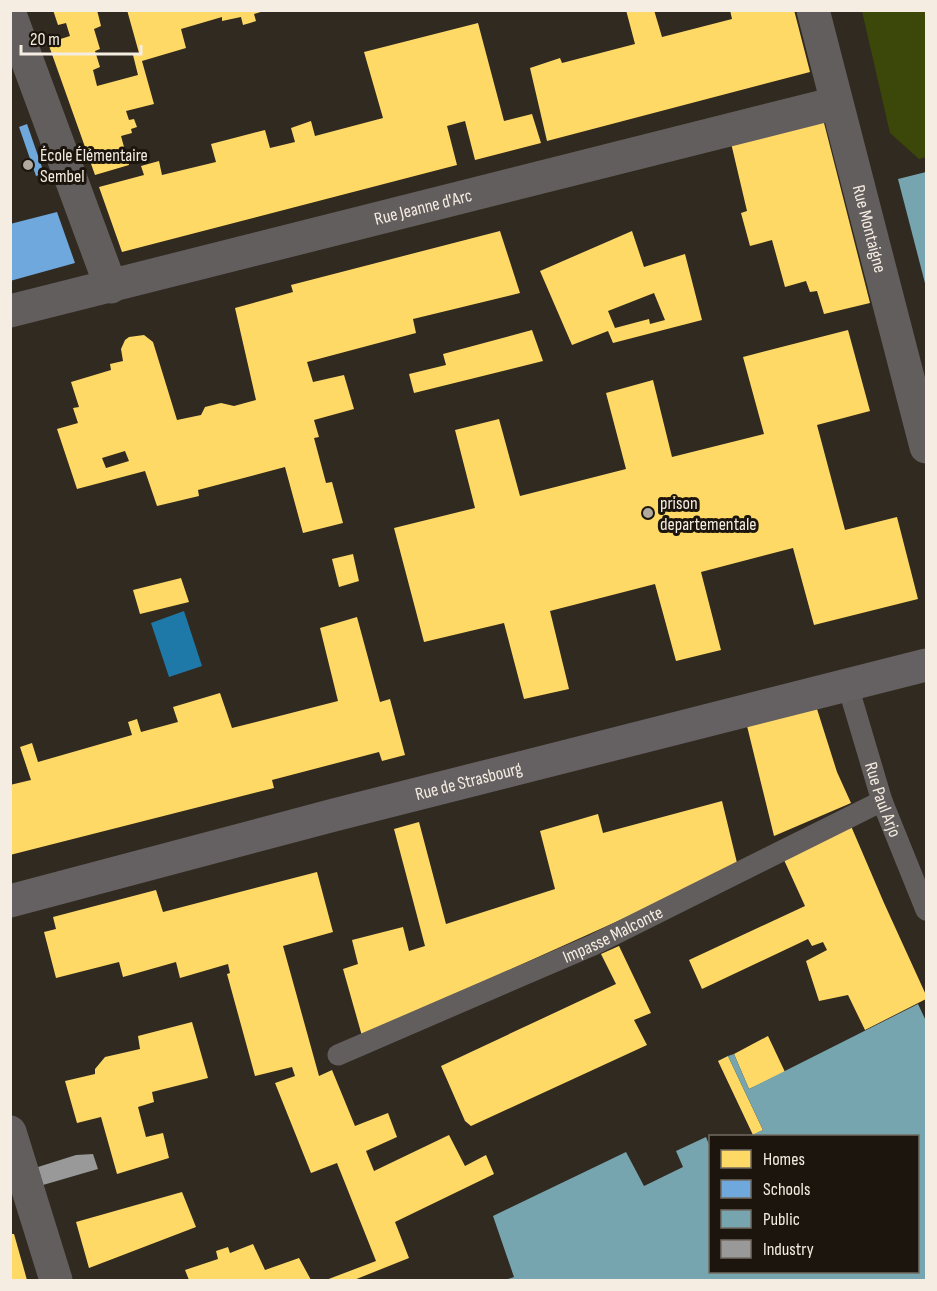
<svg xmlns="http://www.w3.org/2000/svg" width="937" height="1291" font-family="'Sofia Sans Condensed',sans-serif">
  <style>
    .green { fill: #3c4809 }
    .water { fill: #1e78a8 }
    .homes { fill: #ffd966; fill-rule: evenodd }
    .schools { fill: #6fa8dc }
    .public { fill: #76a5af }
    .industry { fill: #999 }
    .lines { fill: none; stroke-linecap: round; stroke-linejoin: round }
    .lane { stroke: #635e5e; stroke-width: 21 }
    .street { stroke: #635e5e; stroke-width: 33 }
    .secondary { stroke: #656061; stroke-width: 33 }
    .poi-dot { fill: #b1a99e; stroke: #1b150d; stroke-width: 2 }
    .labels { text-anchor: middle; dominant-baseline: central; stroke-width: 6; stroke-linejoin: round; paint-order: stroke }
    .poi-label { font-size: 18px; fill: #f6ede2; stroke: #1b150d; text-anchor: start }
    .street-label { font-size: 18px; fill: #f6ede2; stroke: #1b150d }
  </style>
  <rect width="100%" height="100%" fill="#312a20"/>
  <!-- green -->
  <path class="green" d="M862,11H926V157L919,159L890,133Z"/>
  <!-- water -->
  <path class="water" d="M184,611L202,666L169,677L151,623Z"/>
  <!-- homes -->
  <g class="homes">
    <path d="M53,10H97L101,26L94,29L100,49L95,51L100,67L93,70L97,86L138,75L133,55L139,53L127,10L264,11L254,14L256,21L250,23L243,25L241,17L222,21V17L181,29L186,48L142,61L154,104L126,111L129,120L134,119L137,127L131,129L132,133L121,136L129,165L95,175L48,43L70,36L66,23L58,25Z"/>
    <path d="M626,10H654L662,37L732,19L730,10H794L810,72L547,141L530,68L560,58L562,63L635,44Z"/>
    <path d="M478,23L504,121L532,114L541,143L475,160L465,121L447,126L457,165L122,252L99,187L144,175L141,166L159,161L162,175L216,162L211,144L265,130L270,148L295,142L291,128L311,121L315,136L383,118L364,52Z"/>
    <path d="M823,119L870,303L824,314L817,291L810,292L806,281L785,287L772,240L750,246L741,213L747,211L731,143Z"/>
    <path d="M500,231L520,293L413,319L416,333L307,362L313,382L344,375L354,409L314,420L319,437L314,438L326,483L332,482L343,523L303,533L285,467L198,490L199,496L157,506L145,471L77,489L57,429L78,423L73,408L79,407L71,382L111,370L110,364L123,361L121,349L125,340L129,337L144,335L153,342L177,420L201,415L205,407L221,403L234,406L256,400L235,308L293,292L291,285ZM125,451L129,461L106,468L102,458Z"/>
    <path d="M632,231L644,267L685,254L702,320L613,343L608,331L572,345L540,271ZM654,293L665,320L650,324L649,319L615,328L608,311Z"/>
    <path d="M532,330L543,361L414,393L409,374L446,365L443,354Z"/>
    <path d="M848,330L870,411L817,425L845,530L897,517L918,599L814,625L793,548L701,572L721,650L676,661L655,584L550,611L569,689L524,699L504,623L424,642L394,528L475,508L455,430L499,419L520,496L626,469L606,393L653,380L672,457L764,434L743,357Z"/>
    <path d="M353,554L359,581L339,587L332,559Z"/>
    <path d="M181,578L189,602L140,614L133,590Z"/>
    <path d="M357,617L380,702L390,699L405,755L382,761L379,752L272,780L274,788L10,855V785L31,780L20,747L32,743L38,762L132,735L128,722L137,719L141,732L178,722L173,707L220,693L232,728L338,701L320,628Z"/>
    <path d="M817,709L837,772L851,803L774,836L747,726Z"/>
    <path d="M722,801L738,867L362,1036L343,969L358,964L352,940L403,927L409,951L425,946L394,829L419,822L446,924L555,889L540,831L598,814L603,833Z"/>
    <path d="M851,826L884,903L926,995V999L865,1030L848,995L819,1001L806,961L827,950L823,942L812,946L808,939L702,989L689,960L805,906L784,860Z"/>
    <path d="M317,872L333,932L283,946L319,1076L332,1070L355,1126L388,1113L397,1137L366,1151L374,1171L449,1135L465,1166L486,1155L494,1174L395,1222L409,1258L354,1280H326L376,1261L337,1163L311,1173L275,1083L295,1076L292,1067L255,1076L227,974L230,973L228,964L180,978L176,962L123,977L119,962L56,978L44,932L56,929L53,917L156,890L163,912Z"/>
    <path d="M619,946L651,1013L634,1020L647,1045L471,1126L465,1121L441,1066L616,984L601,954Z"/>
    <path d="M192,1022L208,1078L152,1092L154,1102L138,1107L146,1137L163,1133L169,1158L117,1174L101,1117L77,1123L65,1081L95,1074V1069L105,1057L140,1049L138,1036Z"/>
    <path d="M768,1036L785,1072L749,1089L734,1054Z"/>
    <path d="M728,1056L763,1130L753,1135L718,1061Z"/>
    <path d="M182,1192L196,1227L89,1268L76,1222Z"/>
    <path d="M10,1234H14L27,1280H10Z"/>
    <path d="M253,1244L265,1270L299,1258L311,1280H189L185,1270L218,1259L216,1251L228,1247L230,1253Z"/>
  </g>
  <!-- schools -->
  <g class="schools">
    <path d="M27,124L44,173L36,176L19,127Z"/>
    <path d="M57,212L75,263L10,281V224Z"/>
  </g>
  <!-- public -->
  <g class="public">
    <path d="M926,172V287L898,179Z"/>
    <path d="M918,1004L926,1021V1280H505L514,1277L493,1216L626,1152L644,1186L683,1167L676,1151L706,1137L710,1147V1272H918V1136H749L763,1130L728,1056L734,1054L749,1089Z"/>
  </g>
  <!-- industry -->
  <path class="industry" d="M93,1154L98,1169L43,1185L38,1167L76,1155Z"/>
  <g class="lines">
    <!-- lane -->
    <g class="lane">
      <path id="s1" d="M847,683L882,801L926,910"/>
      <path id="s2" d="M338,1055L593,945L882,801"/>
    </g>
    <!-- street -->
    <g class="street">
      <path id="s3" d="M813,10L926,447"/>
      <path d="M10,14L111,287"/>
      <path id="s4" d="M10,311L836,103"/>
      <path d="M10,1132L56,1280"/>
    </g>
    <!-- secondary -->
    <path class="secondary" id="s5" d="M10,901L334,815L926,665"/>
  </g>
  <!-- markers -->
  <g class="poi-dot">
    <circle cx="28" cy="165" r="6"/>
    <circle cx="648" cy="513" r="6"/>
  </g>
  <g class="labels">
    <!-- poi labels -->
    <g class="poi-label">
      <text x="40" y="155">École Élémentaire<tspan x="40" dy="21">Sembel</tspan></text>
      <text x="660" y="503">prison<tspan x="660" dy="21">departementale</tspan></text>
    </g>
    <!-- street labels -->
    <g class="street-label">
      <text stroke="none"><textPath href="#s4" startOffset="426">Rue Jeanne d'Arc</textPath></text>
      <text stroke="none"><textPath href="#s3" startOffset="226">Rue Montaigne</textPath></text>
      <text stroke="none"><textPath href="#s5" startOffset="474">Rue de Strasbourg</textPath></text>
      <text stroke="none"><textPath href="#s1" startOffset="122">Rue Paul Arjo</textPath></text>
      <text stroke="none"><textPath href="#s2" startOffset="300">Impasse Malconte</textPath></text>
    </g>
  </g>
  <!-- border -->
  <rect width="937" height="1291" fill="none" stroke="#f6ede2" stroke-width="24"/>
  <!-- legend -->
  <rect x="709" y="1135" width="210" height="138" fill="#1b150d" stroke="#736b62" stroke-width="1.5"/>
  <rect x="721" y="1150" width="30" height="18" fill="#ffd966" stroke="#736b62" stroke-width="1.5"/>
  <text x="763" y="1165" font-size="18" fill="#f6ede2">Homes</text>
  <rect x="721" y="1180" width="30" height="18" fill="#6fa8dc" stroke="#736b62" stroke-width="1.5"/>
  <text x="763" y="1195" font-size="18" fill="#f6ede2">Schools</text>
  <rect x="721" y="1210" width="30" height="18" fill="#76a5af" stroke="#736b62" stroke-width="1.5"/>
  <text x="763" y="1225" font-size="18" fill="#f6ede2">Public</text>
  <rect x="721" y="1240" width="30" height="18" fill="#999999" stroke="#736b62" stroke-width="1.5"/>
  <text x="763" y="1255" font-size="18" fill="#f6ede2">Industry</text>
  <!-- scale -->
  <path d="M21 45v9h120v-9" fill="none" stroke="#f6ede2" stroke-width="3"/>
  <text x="30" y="45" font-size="18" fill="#f6ede2" stroke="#1b150d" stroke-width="4.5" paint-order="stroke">20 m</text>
</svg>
